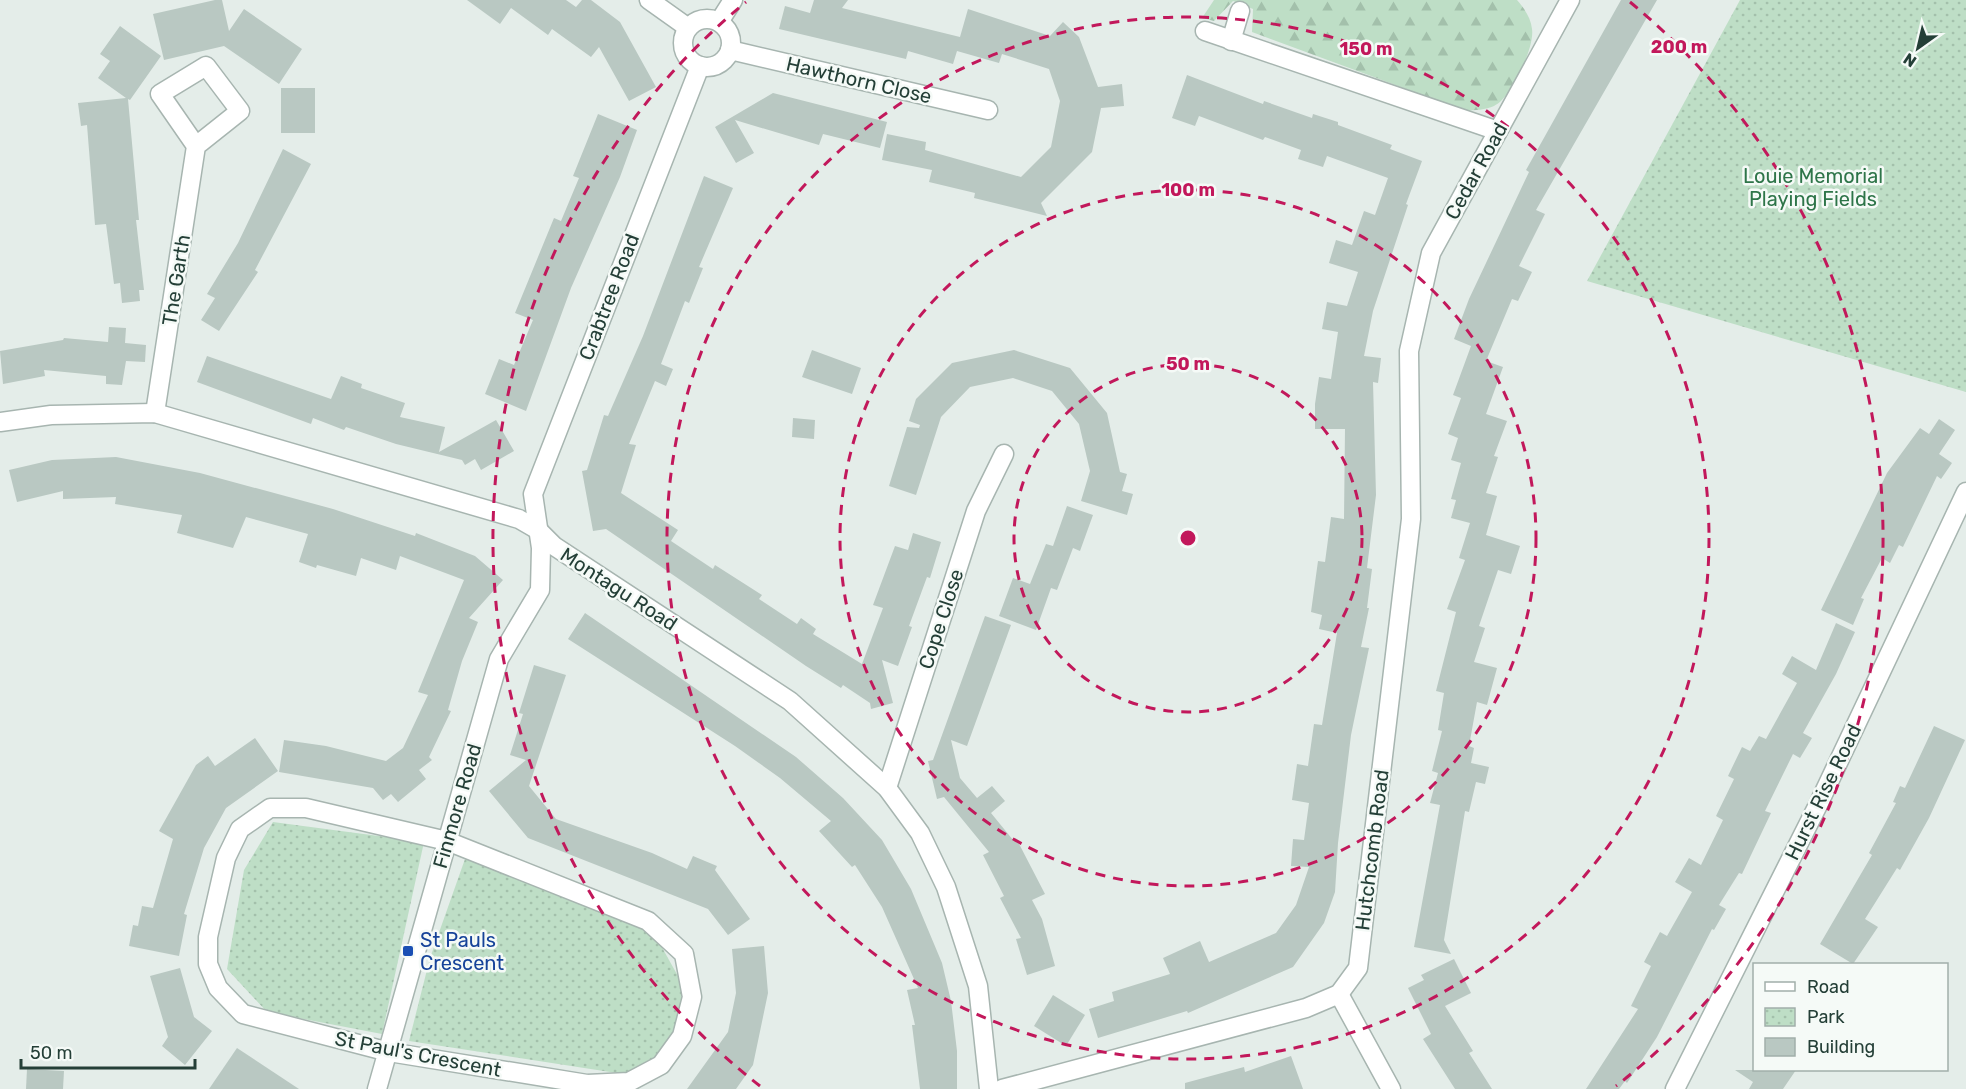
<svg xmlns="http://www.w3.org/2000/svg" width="1966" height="1089" font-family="Rubik,sans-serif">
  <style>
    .forest { fill: url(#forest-firs) }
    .park { fill: url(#park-dots) }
    .building { fill: #b9c8c2 }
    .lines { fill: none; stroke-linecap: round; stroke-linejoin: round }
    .street-casing { stroke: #a7b5b0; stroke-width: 21 }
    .street { stroke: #fff; stroke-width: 18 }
    .ring { fill: none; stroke: #c2185b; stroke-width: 3; stroke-dasharray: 10 8 }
    .transit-dot { fill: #1a4fb4; stroke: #f5faf7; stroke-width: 2 }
    .labels { text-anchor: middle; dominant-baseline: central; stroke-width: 5; stroke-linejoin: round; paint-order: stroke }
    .street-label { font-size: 20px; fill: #243f37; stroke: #f5faf7 }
    .park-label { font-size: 20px; fill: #2e7549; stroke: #f5faf7 }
    .transit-label { font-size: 20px; fill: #164399; stroke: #f5faf7; text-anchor: start }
    .centre { fill: #c2185b; stroke: #f5faf7; stroke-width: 3 }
    .ring-label { font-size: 18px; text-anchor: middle; font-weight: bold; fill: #c2185b; stroke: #f5faf7; stroke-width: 5; stroke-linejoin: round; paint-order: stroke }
  </style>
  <defs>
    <pattern id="forest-firs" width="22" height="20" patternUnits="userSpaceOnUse" patternTransform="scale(1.5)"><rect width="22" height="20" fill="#bedec6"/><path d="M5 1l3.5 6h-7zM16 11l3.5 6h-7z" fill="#a3c0ab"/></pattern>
    <pattern id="park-dots" width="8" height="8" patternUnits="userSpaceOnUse" patternTransform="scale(1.5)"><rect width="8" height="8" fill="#bedec6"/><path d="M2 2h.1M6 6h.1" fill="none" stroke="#a3c0ab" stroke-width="1.8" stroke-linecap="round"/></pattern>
  </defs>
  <rect width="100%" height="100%" fill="#e4ede9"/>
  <!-- forest -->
  <path class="forest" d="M1214,0H1517C1524,8 1531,18 1532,29C1535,47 1511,99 1494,106C1486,110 1474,110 1466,111L1252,32L1253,9L1233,1L1214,21L1202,18Z"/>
  <!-- park -->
  <g class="park">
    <path d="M1740,0H1966V392L1587,281Z"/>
    <path d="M273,822L424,842L382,1034L267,1012L227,969L244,870Z"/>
    <path d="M465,859L650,926L683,985L676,1036L636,1076L409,1041L430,958Z"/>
  </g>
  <!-- building -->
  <g class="building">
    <path d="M215,0H222L229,31L244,9L302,49L279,84L224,46L164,60L153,14Z"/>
    <path d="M467,0H566L576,7L582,0H591L620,22L656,87L629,101L599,47L591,57L552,29L548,35L511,8L500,24Z"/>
    <path d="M814,0H848L842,8L960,37L968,9L1050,36L1063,22L1079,37L1098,87L1122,84L1124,106L1101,108L1092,152L1041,203L1047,216L974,198L975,193L929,182L932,170L882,160L887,134L926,142L925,150L1021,177L1051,147L1060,101L1049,69L1002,54L999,63L957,51L953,64L908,51L906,59L779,29L785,6L810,13Z"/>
    <path d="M1621,0H1657L1536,210L1545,214L1519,266L1532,272L1518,301L1512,299L1486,361L1503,367L1486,414L1507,421L1494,456L1498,457L1486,493L1497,496L1486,535L1520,546L1511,574L1498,570L1479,626L1485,628L1474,662L1497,668L1487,705L1477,702L1469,746L1474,748L1471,763L1489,767L1485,784L1476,782L1469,812L1465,811L1444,940L1451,954L1414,947L1440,805L1430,803L1438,773L1432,771L1442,731L1438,730L1444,693L1436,691L1456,612L1447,609L1465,560L1459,558L1470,523L1451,518L1456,500L1451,499L1461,463L1451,460L1458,438L1448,434L1461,398L1453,395L1471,346L1454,339L1469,299L1529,172L1526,170Z"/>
    <path d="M120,26L161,56L130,100L128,99L139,220H136L144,290H139L140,301L122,303L120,283L114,284L106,224L95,225L87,125L81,126L78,103L126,98L98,78L110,61L100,54Z"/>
    <path d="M1187,75L1263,104L1264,101L1312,118L1313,114L1338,122V125L1392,145L1390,149L1422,161L1406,204L1408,205L1373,311L1364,356L1381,358L1378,383L1373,382L1376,495L1367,568L1372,569L1367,608H1369L1361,647L1369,648L1351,735L1338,843L1335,892L1324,923L1293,967L1188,1013L1187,1011L1098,1038L1089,1009L1114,1001L1112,992L1170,974L1163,958L1200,941L1209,962L1276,933L1296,905L1309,867L1291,866L1293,839L1304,840L1309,803L1292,800L1297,764L1308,766L1314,724L1322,725L1337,633L1319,629L1322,615L1311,612L1318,561L1325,562L1331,517L1344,519L1345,429H1315V404L1319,377L1331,379L1338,332L1322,329L1327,302L1347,306L1358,272L1329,263L1336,240L1352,245L1364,211L1375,215L1388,178L1327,156L1323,167L1298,159L1301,150L1265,137L1263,140L1199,116L1195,126L1172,118Z"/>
    <rect x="281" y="88" width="34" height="45"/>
    <path d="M773,93L887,122L880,148L823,134L819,145L735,120L754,153L736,163L715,127Z"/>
    <path d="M598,114L637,130L620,177L571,288L526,411L485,394L499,359L514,365L533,320L515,313L554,218L561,221L579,178L573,176Z"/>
    <path d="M283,149L311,164L255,270L258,272L219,331L201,320L215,298L207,294L238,243Z"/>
    <path d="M704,176L733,188L699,267L703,268L689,303L685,301L661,364L673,369L666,386L655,381L629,444L636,445L621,493L678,530L671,541L713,569L715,565L762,595L759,599L797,624L801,618L816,629L813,634L862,664L883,608L873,605L895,546L908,550L913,533L941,542L930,578L927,577L909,626L912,627L898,666L882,660L893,703L871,709L870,703L843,685L841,688L806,666L606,529L593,531L582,471L587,470L604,415L608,416L643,336Z"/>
    <path d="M109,327L126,328L125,343L146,345L145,362L126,361L122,385L106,384V376L44,370L45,376L3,384L0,351L63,340L64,338L108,342Z"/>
    <path d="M812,350L861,368L852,394L802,377Z"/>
    <path d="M1014,350L1070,368L1107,413L1120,472L1127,474L1122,491L1133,494L1127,515L1081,501L1090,471L1079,424L1052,391L1013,378L970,387L941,417L916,495L889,486L907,427L919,428L920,425L909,421L916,399L952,363Z"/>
    <path d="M207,356L331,399L341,376L362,384L361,388L405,403L400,417L445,427L439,452L496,420L514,451L481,470L475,459L465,465L462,460L396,444L346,427L344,430L313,418L311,424L197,382Z"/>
    <path d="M793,418L815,420L814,439L792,437Z"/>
    <path d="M1939,419L1955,430L1939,454L1952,463L1941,479L1937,476L1903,547L1899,545L1890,563L1882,558L1861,598L1864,599L1853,625L1821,610L1887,473L1920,428L1929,434Z"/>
    <path d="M116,457L200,473L333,509L415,536L416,533L475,556L503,580L469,618L478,622L462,661L448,710L451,711L429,757L432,760L419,770L426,779L398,802L391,794L383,800L373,788L279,772L284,740L326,746L386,761L403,748L428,695L418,692L464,580L400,556L396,570L361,558L356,576L317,565L316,568L299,562L308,534L246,517L233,548L177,533L182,515L115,504L116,497L63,499V491L17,502L9,470L52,460Z"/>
    <path d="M1067,506L1093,515L1080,551L1073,548L1057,590L1051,588L1036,630L999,616L1013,578L1030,584L1046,544L1053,546Z"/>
    <path d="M585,613L796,757L843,798L882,840L911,889L942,963L951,1001L957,1051V1089H920L912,1025H915L907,990L918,988L882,907L855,865L852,867L819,831L831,821L780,778L735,746L568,639Z"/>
    <path d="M985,616L1011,625L967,746L951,740L960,778L977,798L992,786L1005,801L991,813L1013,840L1016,838L1045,894L1032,900L1042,919L1055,966L1027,975L1016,939L1021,938L1000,898L1004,896L983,855L989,852L944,797L937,799L928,761L933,760Z"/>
    <path d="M1836,623L1855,632L1836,674L1803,733L1812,738L1800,758L1793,754L1765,811L1771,813L1742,874L1739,873L1719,905L1726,909L1714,930L1712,929L1657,1037L1627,1083L1625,1081L1619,1089H1586L1638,1009L1631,1006L1651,966L1644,962L1660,932L1667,936L1692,892L1675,882L1689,858L1701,865L1723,820L1716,816L1734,779L1728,776L1742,747L1750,751L1759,736L1766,739L1797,683L1782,674L1792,656L1816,670Z"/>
    <path d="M534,665L566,675L529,786L556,819L652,853L687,869L693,856L717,866L715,870L750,919L728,935L708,909L528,838L489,791L526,760L510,755L523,714L519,713Z"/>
    <path d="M1934,726L1965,740L1929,818L1900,870L1897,868L1865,919L1878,927L1853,964L1820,944L1872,855L1869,853L1896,803L1893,802L1900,786L1905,788Z"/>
    <path d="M255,738L278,771L226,808L204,848L184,914L187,915L179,956L129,946L133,925L138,926L142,906L153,908L173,839L159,831L196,765L208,756L215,766Z"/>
    <path d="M764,946L768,993L753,1065L736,1089H687L728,1032L736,993L732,949Z"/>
    <path d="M1454,959L1471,993L1445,1006L1473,1051L1469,1053L1492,1089H1455L1423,1039L1431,1034L1408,988L1424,980L1421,975Z"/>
    <path d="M180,968L194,1017L212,1031L185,1065L162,1046L168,1037L150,976Z"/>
    <path d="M1053,995L1085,1015L1066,1046L1034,1026Z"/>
    <path d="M237,1048L299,1089H209Z"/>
    <path d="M1291,1056L1303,1089H1185V1083L1244,1067L1245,1072Z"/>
    <path d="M27,1069L64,1071L63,1089H26Z"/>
    <path d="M1735,1070H1796L1783,1089H1749L1753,1082Z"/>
  </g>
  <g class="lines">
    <defs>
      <g id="street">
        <path d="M649,0L687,27"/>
        <circle cx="707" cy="43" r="24"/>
        <path d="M719,22L733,0"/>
        <path d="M1205,31L1498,131"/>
        <path d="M1231,41L1240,11"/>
        <path d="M730,50L988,110"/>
        <path d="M155,413L196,146L240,111L206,66L160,94L196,146"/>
        <path d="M0,422L51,415L155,413L519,519L538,530L554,546L790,701L887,788L920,833L946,887L978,986L989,1089"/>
        <path d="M887,788L976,511L1004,454"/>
        <path d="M270,808H306L447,841L648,921L684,954L692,997L682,1036L661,1065L629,1082L587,1084L389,1052L243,1014L218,988L208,964V937L226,858L240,829Z"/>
        <path d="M1339,994L1391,1089"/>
        <path d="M377,1089L499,659L540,590L541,548L533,494L700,66"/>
        <path d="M1002,1089L1306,1008L1339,994L1358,968L1411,519L1409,351L1431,253L1570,0"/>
        <path d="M1675,1089L1818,805L1966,492"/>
      </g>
    </defs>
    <!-- street casing -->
    <use href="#street" class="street-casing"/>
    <!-- street -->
    <use href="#street" class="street"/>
  </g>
  <!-- distance rings -->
  <g class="ring">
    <circle cx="1188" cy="538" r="174"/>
    <circle cx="1188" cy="538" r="348"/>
    <circle cx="1188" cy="538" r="521"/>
    <path d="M760 1086A695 695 0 0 1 746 2M1630 2A695 695 0 0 1 1616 1086"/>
  </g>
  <!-- markers -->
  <rect class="transit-dot" x="402" y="945" width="12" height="12" rx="3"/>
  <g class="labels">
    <!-- street labels -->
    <g class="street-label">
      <text transform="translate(859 80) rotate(13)">Hawthorn Close</text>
      <text transform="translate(1476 171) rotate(-61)">Cedar Road</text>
      <text transform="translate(176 280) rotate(-81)">The Garth</text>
      <text transform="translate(609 297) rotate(-69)">Crabtree Road</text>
      <text transform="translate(619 589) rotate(33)">Montagu Road</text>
      <text transform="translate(941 619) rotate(-72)">Cope Close</text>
      <text transform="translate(1823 792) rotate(-64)">Hurst Rise Road</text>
      <text transform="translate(457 806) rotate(-74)">Finmore Road</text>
      <text transform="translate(1372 850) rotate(-83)">Hutchcomb Road</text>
      <text transform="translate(418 1054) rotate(11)">St Paul's Crescent</text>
    </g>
    <!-- park labels -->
    <g class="park-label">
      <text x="1813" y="176">Louie Memorial<tspan x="1813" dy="23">Playing Fields</tspan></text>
    </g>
    <!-- transit labels -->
    <g class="transit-label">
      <text x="420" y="940">St Pauls<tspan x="420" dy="23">Crescent</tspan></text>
    </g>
  </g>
  <circle cx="1188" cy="538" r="9" class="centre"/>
  <g class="ring-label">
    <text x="1679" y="53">200 m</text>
    <text x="1366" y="55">150 m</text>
    <text x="1188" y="196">100 m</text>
    <text x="1188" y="370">50 m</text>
  </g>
  <!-- legend -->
  <rect x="1753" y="963" width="195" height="108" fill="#f5faf7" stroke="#a1afaa" stroke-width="1.5"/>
  <rect x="1765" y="982" width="30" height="9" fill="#ffffff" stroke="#a1afaa" stroke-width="1.5"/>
  <text x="1807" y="993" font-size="18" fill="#243f37">Road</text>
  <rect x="1765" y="1008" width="30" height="18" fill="url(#park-dots)" stroke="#a1afaa" stroke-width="1.5"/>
  <text x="1807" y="1023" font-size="18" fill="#243f37">Park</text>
  <rect x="1765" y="1038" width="30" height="18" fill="#b9c8c2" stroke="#a1afaa" stroke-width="1.5"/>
  <text x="1807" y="1053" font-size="18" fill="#243f37">Building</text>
  <!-- north arrow -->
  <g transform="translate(1918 48) rotate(214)" stroke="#f5faf7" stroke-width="4.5" paint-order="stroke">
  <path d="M0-4.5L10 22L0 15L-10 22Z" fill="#243f37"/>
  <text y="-9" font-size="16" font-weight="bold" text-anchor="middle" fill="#243f37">N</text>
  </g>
  <!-- scale -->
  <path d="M21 1059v9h174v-9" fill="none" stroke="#243f37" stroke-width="3"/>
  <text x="30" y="1059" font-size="18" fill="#243f37" stroke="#f5faf7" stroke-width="4.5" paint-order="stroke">50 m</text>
</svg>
